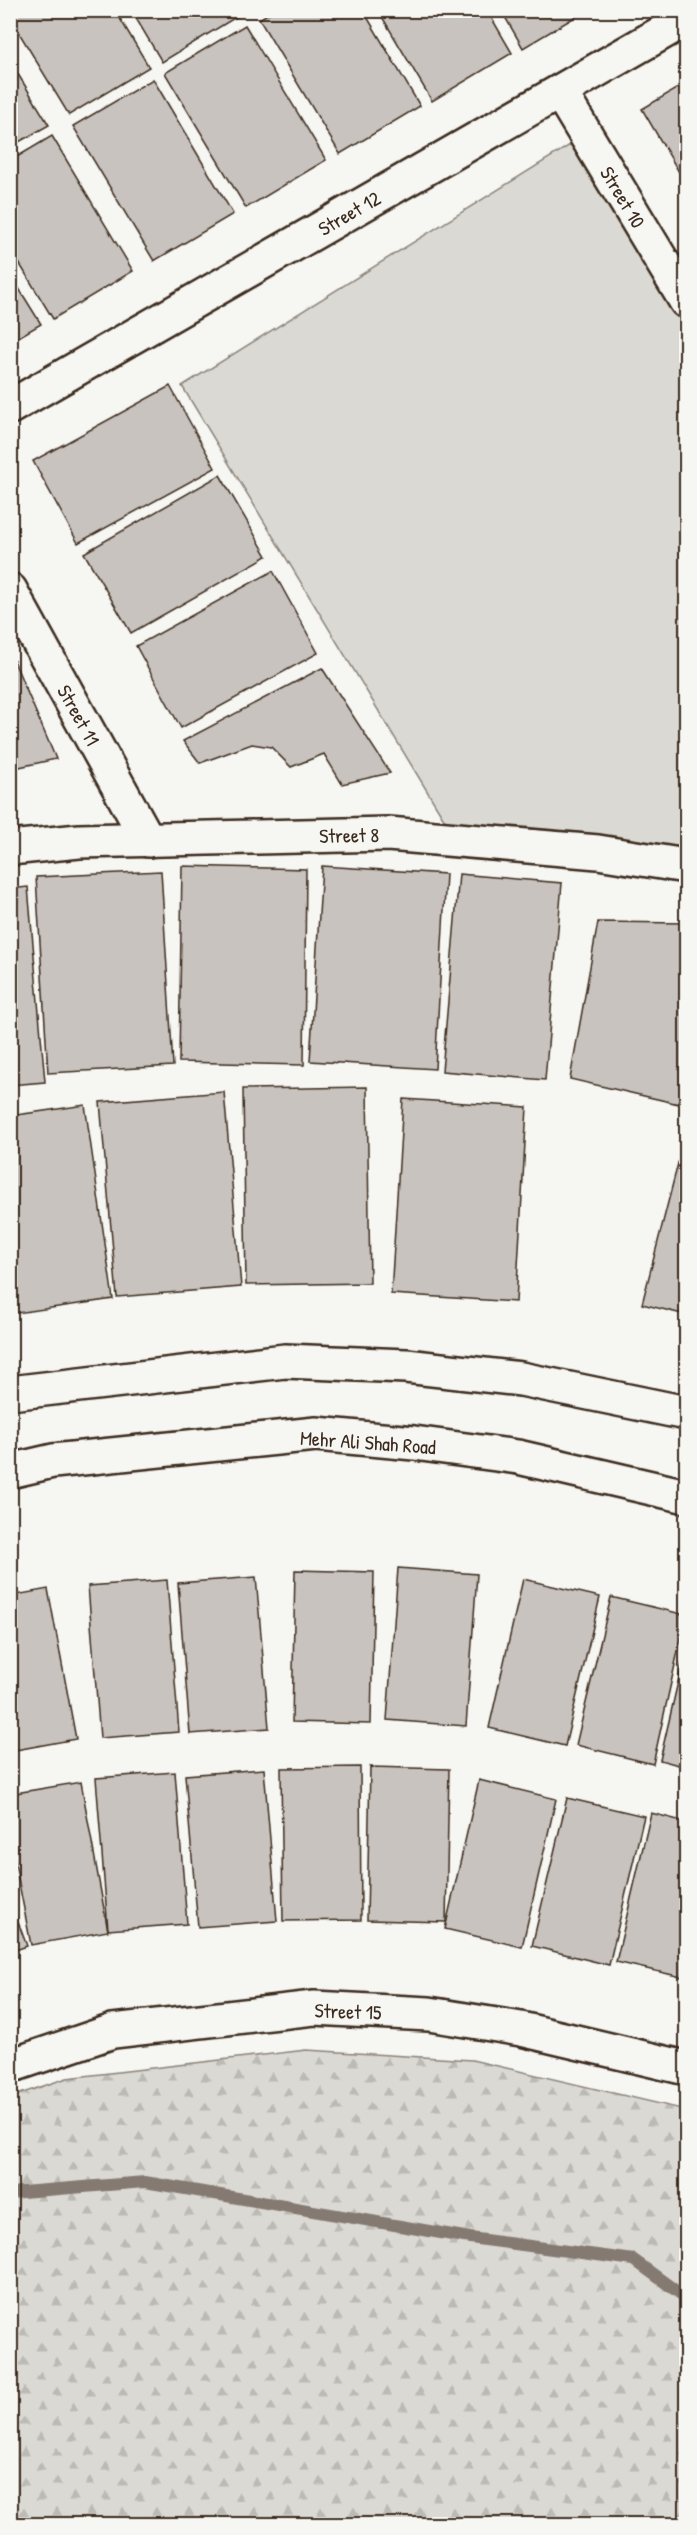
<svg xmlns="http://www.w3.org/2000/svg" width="697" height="2535" font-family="'Patrick Hand',sans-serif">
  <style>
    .green { fill: #dad9d3; stroke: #8a8278; stroke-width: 1.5 }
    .forest { fill: url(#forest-firs); stroke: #8a8278; stroke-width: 1.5 }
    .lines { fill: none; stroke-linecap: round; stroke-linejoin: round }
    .stream { stroke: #857a71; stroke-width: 12 }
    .building { fill: #c8c3be; stroke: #3b2a1e; stroke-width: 1.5 }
    .minor-casing { stroke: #3b2a1e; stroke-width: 38 }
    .minor { stroke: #f6f6f2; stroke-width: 33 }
    .labels { text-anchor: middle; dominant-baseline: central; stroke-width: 4.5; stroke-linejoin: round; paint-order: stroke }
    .street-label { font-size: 20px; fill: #3b2a1e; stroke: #f6f6f2 }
  </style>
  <defs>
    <pattern id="forest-firs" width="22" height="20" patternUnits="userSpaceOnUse" patternTransform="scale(1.5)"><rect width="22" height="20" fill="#dad9d3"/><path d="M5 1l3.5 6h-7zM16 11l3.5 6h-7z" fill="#bcbab5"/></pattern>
  </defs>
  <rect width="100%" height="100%" fill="#f6f6f2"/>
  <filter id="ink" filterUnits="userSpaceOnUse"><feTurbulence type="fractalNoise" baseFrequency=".0167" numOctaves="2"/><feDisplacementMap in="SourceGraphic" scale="12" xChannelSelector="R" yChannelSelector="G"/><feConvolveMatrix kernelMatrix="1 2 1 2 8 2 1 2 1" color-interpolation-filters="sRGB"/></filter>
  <g filter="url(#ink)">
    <!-- green -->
    <path class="green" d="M586,135L686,305V851L661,844L447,824L182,386Z"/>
    <!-- forest -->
    <path class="forest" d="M306,2050L472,2060L686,2110V2524H11V2097L67,2078Z"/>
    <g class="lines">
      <!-- stream -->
      <g class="stream">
        <path d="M10,2193L145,2182L470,2238L634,2260L686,2298"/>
        <path d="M682,2524L686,2520"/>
      </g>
    </g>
    <!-- building -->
    <g class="building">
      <path d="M10,10H115L149,67L69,115L10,18Z"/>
      <path d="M131,10H239L241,14L162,62Z"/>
      <path d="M274,10H363L420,106L340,154L259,19Z"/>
      <path d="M378,10H487L512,53L432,101Z"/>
      <path d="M501,10H587L523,48Z"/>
      <path d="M245,25L326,160L246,208L165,73Z"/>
      <path d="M10,61L49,125L10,147Z"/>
      <path d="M153,79L233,214L154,261L73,126Z"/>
      <path d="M686,83V184L642,109Z"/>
      <path d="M52,136L133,271L53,319L10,248V161Z"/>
      <path d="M10,274L41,324L10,342Z"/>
      <path d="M170,386L215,468L78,543L33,461Z"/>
      <path d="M220,475L267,556L131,633L84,553Z"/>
      <path d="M273,571L318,653L181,728L136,646Z"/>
      <path d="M10,652L56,759L10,769Z"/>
      <path d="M322,668L390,773L342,784L324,754L291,767L271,747L252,744L200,763L183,741Z"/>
      <path d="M182,866L306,869L304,1065L179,1062Z"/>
      <path d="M322,866L446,874L435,1069L310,1061Z"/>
      <path d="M161,871L173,1066L48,1073L36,877Z"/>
      <path d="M459,874L562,883L545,1080L442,1071Z"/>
      <path d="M28,887L45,1082L10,1085V889Z"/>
      <path d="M598,922L686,923V1074L679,1104L570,1079Z"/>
      <path d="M367,1087L370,1283L246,1285L243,1089Z"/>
      <path d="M224,1092L241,1287L117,1297L100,1102Z"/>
      <path d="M403,1099L527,1107L516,1302L391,1294Z"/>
      <path d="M85,1105L113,1299L10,1314V1116Z"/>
      <path d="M686,1132V1315L642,1304Z"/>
      <path d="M398,1568L477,1574L466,1726L387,1720Z"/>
      <path d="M295,1570L374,1572L371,1724L292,1722Z"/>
      <path d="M256,1577L269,1728L190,1734L178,1583Z"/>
      <path d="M523,1579L600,1597L565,1746L489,1728Z"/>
      <path d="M167,1580L179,1732L100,1738L88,1586Z"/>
      <path d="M48,1589L76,1739L10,1751V1596Z"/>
      <path d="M611,1597L686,1615L653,1764L576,1745Z"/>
      <path d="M686,1647V1767L660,1760Z"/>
      <path d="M360,1767L361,1920L283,1921L281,1768Z"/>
      <path d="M370,1767L449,1769L446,1922L367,1920Z"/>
      <path d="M264,1769L277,1921L198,1927L185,1775Z"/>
      <path d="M175,1772L187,1924L108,1930L96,1778Z"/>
      <path d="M479,1780L556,1799L522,1947L445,1929Z"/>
      <path d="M81,1782L108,1931L31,1945L10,1837V1794Z"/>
      <path d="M567,1798L644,1816L609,1965L532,1946Z"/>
      <path d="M651,1813L686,1822V1978L616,1962Z"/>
      <path d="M10,1901L27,1946L10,1952Z"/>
    </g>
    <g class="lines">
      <defs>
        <g id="minor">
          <path d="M560,92L686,301"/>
          <path d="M10,407L686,19"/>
          <path d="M10,590L148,840"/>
          <path d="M10,848L79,841L388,834L598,852L686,866"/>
          <path d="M10,1393L285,1361L406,1366L521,1379L686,1413"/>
          <path d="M10,1471L53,1461L316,1434L414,1443L518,1457L686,1496"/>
          <path d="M10,2066L113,2031L314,2008L429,2014L521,2029L686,2068"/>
        </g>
      </defs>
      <!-- minor casing -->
      <use href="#minor" class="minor-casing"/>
      <!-- minor -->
      <use href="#minor" class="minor"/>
    </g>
  </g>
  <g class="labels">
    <!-- street labels -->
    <g class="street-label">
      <text transform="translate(623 197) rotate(59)">Street 10</text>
      <text transform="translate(349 213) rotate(-30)">Street 12</text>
      <text transform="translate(79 715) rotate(61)">Street 11</text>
      <text transform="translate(349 835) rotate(-1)">Street 8</text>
      <text transform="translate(368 1442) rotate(4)">Mehr Ali Shah Road</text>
      <text transform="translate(348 2011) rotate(2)">Street 15</text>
    </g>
  </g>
  <!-- margin -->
  <rect width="697" height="2535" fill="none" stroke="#f6f6f2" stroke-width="36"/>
  <rect x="18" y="18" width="661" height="2499" fill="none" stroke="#3b2a1e" stroke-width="2" filter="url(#ink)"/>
</svg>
